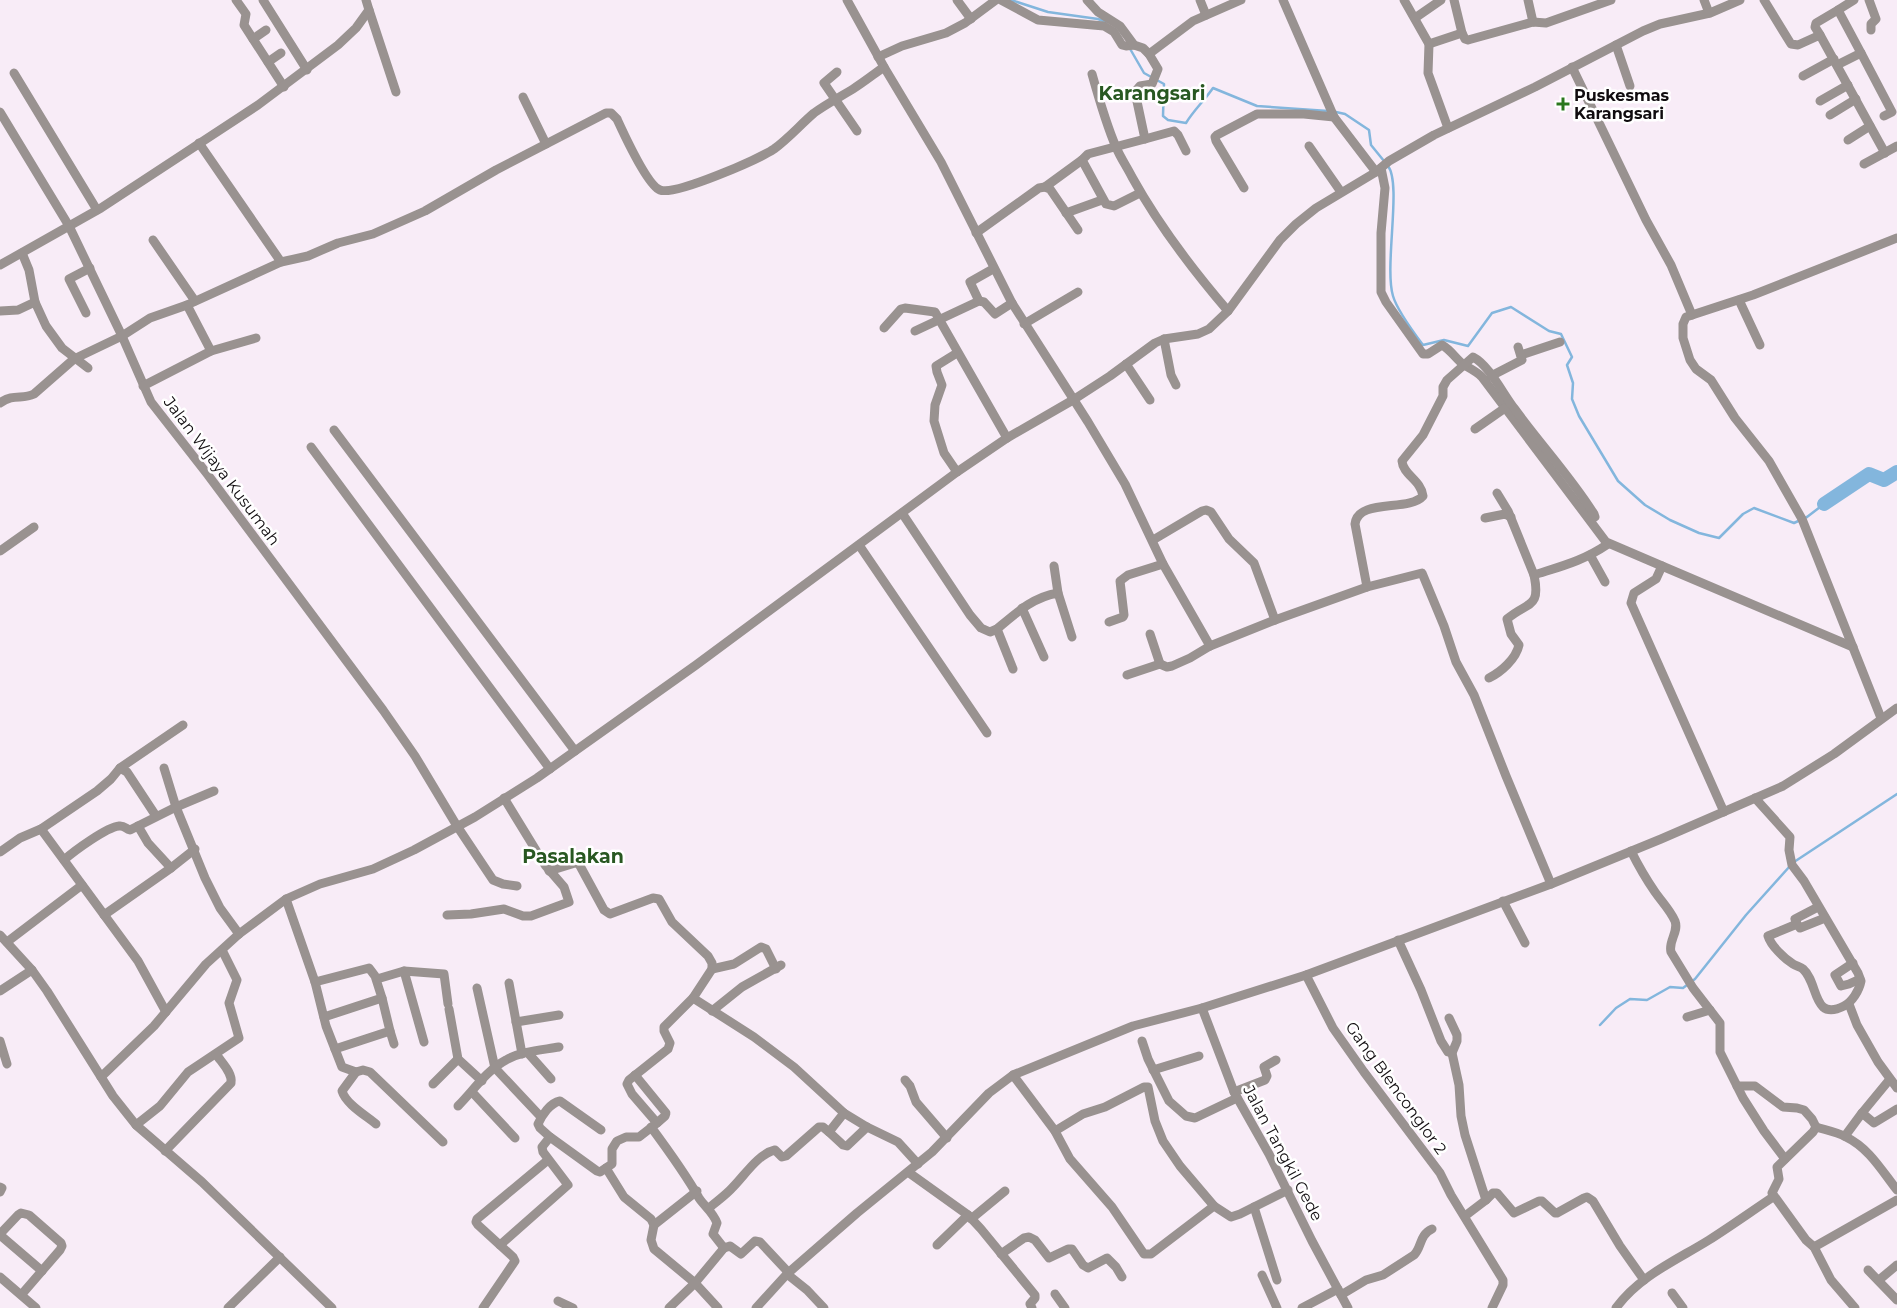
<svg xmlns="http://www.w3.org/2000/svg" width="1897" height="1308" font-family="Montserrat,sans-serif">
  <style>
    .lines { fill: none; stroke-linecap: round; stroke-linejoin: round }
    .stream { stroke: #83b6dd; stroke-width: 2.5 }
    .river { stroke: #83b6dd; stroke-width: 14 }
    .minor { stroke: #999290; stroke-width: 9 }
    .poi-dot { fill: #2a771d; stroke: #fff; stroke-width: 2 }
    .labels { text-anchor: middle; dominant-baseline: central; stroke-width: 5; stroke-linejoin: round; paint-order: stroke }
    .poi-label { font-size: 16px; font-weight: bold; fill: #100c0f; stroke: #fff; text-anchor: start }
    .street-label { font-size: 16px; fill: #100c0f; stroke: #fff }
    .quarter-label { font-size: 19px; font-weight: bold; fill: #285821; stroke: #fff }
  </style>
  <rect width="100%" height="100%" fill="#f8ecf7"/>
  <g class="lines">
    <!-- stream -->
    <g class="stream">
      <path d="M1011,0L1048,12L1098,19L1106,22"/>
      <path d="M1129,47L1144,73L1164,84L1163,116L1168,120L1186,123C1194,110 1204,101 1213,88L1257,106L1328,111"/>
      <path d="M1336,112L1345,114L1369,130L1371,145L1384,161"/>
      <path d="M1388,166C1402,184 1384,266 1393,296C1397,310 1414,333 1423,345L1444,340L1468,346L1492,313L1511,307L1549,331L1561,334L1572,357L1567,365L1573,383L1572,399L1579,416L1618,481L1645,505L1670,520L1699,533L1719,538L1743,514L1754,508L1794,523L1807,517L1824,504"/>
      <path d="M1794,862L1897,794"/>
      <path d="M1600,1025L1616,1008L1630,999L1647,1000L1670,987L1683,988L1695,979L1746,915L1790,866"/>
    </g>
    <!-- river -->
    <path class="river" d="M1824,504L1869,474L1884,480L1897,472"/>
    <!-- minor -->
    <g class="minor">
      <path d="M236,0L246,14L244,25L284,87"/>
      <path d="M263,0L307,70"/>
      <path d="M847,0L884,67L941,162L1012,303L1088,422L1125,484L1163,564L1210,646"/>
      <path d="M957,0L971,19"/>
      <path d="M1001,0L1038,20L1104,26L1114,32L1122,45L1126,46L1134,45"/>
      <path d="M1087,0L1098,12L1120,26L1134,45L1143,48L1149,54L1158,69L1152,84L1140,86L1135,92L1145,139L1174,131L1178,135L1186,151"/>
      <path d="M1200,0L1206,15"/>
      <path d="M1283,0L1334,117L1376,172"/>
      <path d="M1404,0L1429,44L1428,73L1448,128"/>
      <path d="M1454,0L1462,33"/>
      <path d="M1528,0L1533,22"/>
      <path d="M1704,0L1709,13"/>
      <path d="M1764,0L1791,44L1798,45L1820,35L1885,153"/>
      <path d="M1869,0L1876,19L1871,24V30"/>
      <path d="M369,10L396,92"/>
      <path d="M1838,10L1854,0"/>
      <path d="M1415,18L1441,0"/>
      <path d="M1820,35L1815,27L1816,23L1838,10L1861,53"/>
      <path d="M253,39L266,30"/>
      <path d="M1429,44L1462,33L1465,39L1468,40L1533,22L1546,23L1611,0"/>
      <path d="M1616,45L1630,86"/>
      <path d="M1149,54L1193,21L1241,0"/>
      <path d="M878,57L902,46L946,33L965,23L996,0"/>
      <path d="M268,62L281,53"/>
      <path d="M1837,65L1861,53L1892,112L1884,116"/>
      <path d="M1572,67L1646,220L1671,265L1692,315L1686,317L1683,324V338L1690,360L1696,369L1711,380L1735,418L1769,461L1802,519L1881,718"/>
      <path d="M837,72L824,83L857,131"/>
      <path d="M14,73L97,210"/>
      <path d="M1092,74C1099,99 1106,124 1116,147C1120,157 1127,167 1132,177C1159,226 1192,269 1228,311"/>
      <path d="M1803,76L1834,59"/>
      <path d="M523,97L546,144"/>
      <path d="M1820,101L1848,85"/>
      <path d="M0,112L69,226L122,336L151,402L208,475L383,710L415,756L457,826L493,880L503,884L517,886"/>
      <path d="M1830,115L1856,99"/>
      <path d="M1848,140L1870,126"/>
      <path d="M199,143L281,262"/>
      <path d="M1309,146L1341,192"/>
      <path d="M1864,164L1897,146"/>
      <path d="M1381,168L1385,188L1381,233V292L1386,302L1423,354H1428L1442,345C1451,350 1456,359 1464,365C1471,369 1477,372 1482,377L1606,542L1662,566L1656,579L1634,593L1631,603L1724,812"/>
      <path d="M1045,187L1082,160"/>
      <path d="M1244,188L1216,141L1215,137L1217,135L1257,114H1304L1334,117"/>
      <path d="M1140,193L1114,206L1106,204L1082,160L1088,154L1145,139"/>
      <path d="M1066,213L1102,200"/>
      <path d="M976,233L1039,188L1045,187L1050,189L1078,230"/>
      <path d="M153,240L195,301"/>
      <path d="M22,253L29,270L35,302L46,326L62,348L88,368"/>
      <path d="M0,265L101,208L258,105L338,45L356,28L369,10L366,0"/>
      <path d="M1739,300L1760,345"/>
      <path d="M979,301L970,282L993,269"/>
      <path d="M187,305L211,351L256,338"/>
      <path d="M0,311L18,310L35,302"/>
      <path d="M86,313L69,279L90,268"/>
      <path d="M1692,315L1753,295L1897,238"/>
      <path d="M1024,324L1078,292"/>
      <path d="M884,328L901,309L905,308L935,312L1007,438"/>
      <path d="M915,331L979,301L984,302L995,314L1012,303"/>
      <path d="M1164,339L1171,375L1176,385"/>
      <path d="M957,353L936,366L937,372L942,385L935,405L934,421L944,453L957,472"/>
      <path d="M1521,355L1560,342"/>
      <path d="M1126,364L1150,400"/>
      <path d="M1491,376L1522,360L1518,347"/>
      <path d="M143,386L211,351"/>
      <path d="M0,403C14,393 22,400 34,394L74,359L122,336L150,318L187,305L281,262L308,256L338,243L373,234L425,211L496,170L606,113H611L617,119C623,132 647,185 660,190C675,196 759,159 774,149C789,138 800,125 814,113C826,104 840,97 853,89C864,82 874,74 884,67"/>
      <path d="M1475,429L1505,408"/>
      <path d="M334,430L575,751"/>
      <path d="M311,447L550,769"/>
      <path d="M1497,493L1508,511L1534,575"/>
      <path d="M902,513L970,615L981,628L990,632L997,629C1016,613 1033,597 1058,593L1072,637"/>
      <path d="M1485,518L1505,514L1511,517"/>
      <path d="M1153,540L1202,511L1206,510L1211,512L1229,539L1254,563L1275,620"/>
      <path d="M859,545L987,733"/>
      <path d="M0,551L34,527"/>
      <path d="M1590,555L1605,582"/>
      <path d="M1054,566L1058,593"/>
      <path d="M1662,566L1853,647"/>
      <path d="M1367,587L1355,524C1358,498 1409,512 1423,496C1421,480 1403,475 1402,461L1423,435L1443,396V387L1447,380L1473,357C1489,365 1503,394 1514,408C1540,444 1571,477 1594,514L1595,517L1590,520"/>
      <path d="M1022,608L1044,657"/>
      <path d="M1109,622L1123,617L1124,615L1120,581L1128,575L1163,564"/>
      <path d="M997,629L1013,669"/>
      <path d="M1150,634L1160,664"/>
      <path d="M1127,675L1160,664L1167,667L1172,666L1190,658L1210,646L1275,620L1367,587L1422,573L1444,626L1456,662L1474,695L1506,776L1551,884"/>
      <path d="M1489,678C1501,672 1516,659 1519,645L1511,634L1507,619C1528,601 1541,609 1534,575C1562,566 1583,561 1608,544"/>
      <path d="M120,768L127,772L156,816"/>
      <path d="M164,768L176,807L205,878L220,908L239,934"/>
      <path d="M1755,798L1790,837L1789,850L1792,865L1804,881L1858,973L1861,981C1859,991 1852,1002 1844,1006C1812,1022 1819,983 1803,969C1801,967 1796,966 1793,964C1784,958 1771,946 1768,936L1797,924L1795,919L1818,907"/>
      <path d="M138,826L148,843L171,868"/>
      <path d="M41,829L138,961L166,1012"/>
      <path d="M1631,851C1638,865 1646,879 1655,892C1662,902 1670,910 1675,921C1679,932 1668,941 1671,952L1693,988L1720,1023V1052L1743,1098L1764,1131L1785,1159"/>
      <path d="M0,852L20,838L41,829L97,791L111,779L120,768L183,725"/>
      <path d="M64,860C74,851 107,827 119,826C124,825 126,829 130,830L176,807L214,791"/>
      <path d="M549,871L575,863L579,864L604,910L610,914L653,898L659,899L672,922L708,956L712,963V969L693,998L754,1037L794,1067L844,1113L867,1127L898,1142L918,1164"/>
      <path d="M286,899L315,982L326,1026L342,1067L356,1072L363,1070L370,1072L443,1142"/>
      <path d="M1503,901L1525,943"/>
      <path d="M104,915L171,868L195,849"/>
      <path d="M447,915L471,914L504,909L523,916H531L569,902L564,887L545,865L504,798"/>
      <path d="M1797,924L1800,928L1825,918"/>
      <path d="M0,935L32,970L47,991L113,1096L136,1125L202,1182L332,1308"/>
      <path d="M1398,940L1421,990L1441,1041L1448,1052L1452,1053"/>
      <path d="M7,942L82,885"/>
      <path d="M1853,963L1835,975L1841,986L1849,984L1860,979"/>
      <path d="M712,969L734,964L761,947L766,949L776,969"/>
      <path d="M404,971L424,1042"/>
      <path d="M1306,975L1333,1028L1364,1072L1440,1173L1451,1195L1503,1280V1285L1492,1308"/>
      <path d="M377,979L404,971L444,974L448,1004"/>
      <path d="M315,982L369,968L375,976L382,998L324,1017"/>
      <path d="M509,983L522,1054"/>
      <path d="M477,988L495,1068L541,1117"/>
      <path d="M0,991L32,970"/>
      <path d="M1849,1004L1857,1025L1878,1062L1897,1088"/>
      <path d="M1202,1008L1234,1092L1269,1154L1312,1241L1348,1308"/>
      <path d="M449,1009L458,1059L482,1081"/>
      <path d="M712,1011L742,987L781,965"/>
      <path d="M1687,1017L1710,1010"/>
      <path d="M1449,1018L1457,1035V1041L1452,1053L1459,1085L1461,1116L1465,1135L1486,1200L1465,1216"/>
      <path d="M516,1022L559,1015"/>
      <path d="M390,1031L394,1044"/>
      <path d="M0,1041L7,1064"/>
      <path d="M1142,1041L1148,1059L1169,1101L1186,1116L1195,1118L1237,1098"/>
      <path d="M335,1049L390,1031L382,998"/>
      <path d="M528,1053L551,1079"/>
      <path d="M1153,1070L1199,1056"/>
      <path d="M356,1072L342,1091C346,1104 365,1115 376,1124"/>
      <path d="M635,1075L666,1113L665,1116L657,1123"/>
      <path d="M1013,1075L1055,1131L1070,1159L1112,1207L1144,1254H1151L1214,1206L1231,1217L1240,1214L1288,1190"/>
      <path d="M101,1077L154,1026L206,964L239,934L286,899L320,884L373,869L414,850L475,817L537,778L696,665L957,472L1007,438L1073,400L1110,376L1155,343L1164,339L1198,334L1209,329L1228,311L1280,240L1296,224L1316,208L1376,172L1389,161L1434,135L1535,87L1643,31L1660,24L1710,13L1740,0"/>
      <path d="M905,1080L910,1086L916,1102L947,1138"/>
      <path d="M433,1084L458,1059"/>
      <path d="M1737,1086H1755L1783,1107L1797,1108L1804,1110L1812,1119L1816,1127L1813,1132L1777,1167L1779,1179L1772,1193L1806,1240L1814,1247L1831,1280L1855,1308"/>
      <path d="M472,1092L515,1138"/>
      <path d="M1234,1092L1265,1080L1267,1076L1264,1067L1276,1060"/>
      <path d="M458,1106C473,1091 487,1070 506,1060C521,1051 542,1050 559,1047"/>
      <path d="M1862,1113L1890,1079"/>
      <path d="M136,1125L160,1106L188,1072L239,1038L229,1003L237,980L222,950"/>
      <path d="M651,1127C668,1150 685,1173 699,1198C705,1207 713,1212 717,1223L713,1234L724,1248L730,1246L741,1254L755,1241L760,1242L789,1273"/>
      <path d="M1816,1127C1826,1130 1837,1132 1846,1137C1869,1148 1882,1171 1897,1190"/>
      <path d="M1055,1131L1083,1114L1105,1107L1144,1087H1148L1155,1121L1163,1141L1180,1166L1214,1206"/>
      <path d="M829,1132L843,1145L847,1146L867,1127"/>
      <path d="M1845,1136L1862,1113L1874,1123L1897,1109"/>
      <path d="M550,1137L597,1171L600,1172L612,1164V1149L617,1141L626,1137H639L657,1123L632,1094L627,1084L629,1080L668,1049L670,1043L664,1031V1027L693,998"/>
      <path d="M165,1151L231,1083C233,1073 221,1062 216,1054"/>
      <path d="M606,1168L624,1197L651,1219L654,1225L651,1240L654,1249L695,1283L718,1308"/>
      <path d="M908,1172L968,1215L981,1229L1035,1295V1298L1030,1304L1032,1308"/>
      <path d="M0,1187L2,1188L0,1192"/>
      <path d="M1486,1200L1493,1193H1497L1514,1213L1539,1201H1542L1555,1213H1557L1584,1198L1587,1197L1593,1201L1620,1246L1644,1280"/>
      <path d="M1254,1207L1277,1280"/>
      <path d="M709,1208C717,1201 726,1195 733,1187C745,1175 758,1154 775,1150L782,1157L786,1156L819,1127H823L829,1132L844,1113"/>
      <path d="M971,1219L1005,1191"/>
      <path d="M654,1225L697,1191"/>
      <path d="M0,1234L18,1215L21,1213L29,1215L61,1243L62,1246L60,1250L22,1294"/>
      <path d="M0,1235L42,1271"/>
      <path d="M500,1245L568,1185L543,1152L542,1147L550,1137L540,1128L538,1124C542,1115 550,1103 560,1101L601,1130"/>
      <path d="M937,1245L968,1215"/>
      <path d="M1814,1247L1897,1200"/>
      <path d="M1001,1254L1024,1238L1029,1237L1035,1240L1049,1258L1068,1249H1072L1083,1265L1088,1268L1107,1258L1116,1267L1122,1277"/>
      <path d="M1868,1270L1897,1300"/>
      <path d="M787,1274L807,1290L824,1308"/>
      <path d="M1262,1275L1277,1308"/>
      <path d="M0,1277L36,1308"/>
      <path d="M1879,1280L1897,1265"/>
      <path d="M1672,1293L1683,1308"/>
      <path d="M1055,1294L1065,1308"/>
      <path d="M1341,1295L1366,1280L1383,1275L1414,1255C1422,1247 1419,1235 1432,1229"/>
      <path d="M558,1301L573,1308"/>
      <path d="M228,1308L280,1257"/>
      <path d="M483,1308L515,1261L513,1257L478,1225L476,1222L477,1219L548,1160"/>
      <path d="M669,1308L695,1283L724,1248"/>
      <path d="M756,1308L787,1274L857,1213L932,1152L989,1093L1013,1075L1133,1026L1202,1008L1306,975L1551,884L1661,839L1783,786L1834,754L1897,708"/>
      <path d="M1302,1308L1338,1289"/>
      <path d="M1616,1308C1639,1276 1677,1260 1709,1240C1731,1226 1752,1211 1773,1197"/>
    </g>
  </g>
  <!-- markers -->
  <path class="poi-dot" d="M1560.5 96.5h5v5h5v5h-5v5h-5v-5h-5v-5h5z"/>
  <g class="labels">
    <!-- poi labels -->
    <g class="poi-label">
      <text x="1574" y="95">Puskesmas<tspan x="1574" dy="18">Karangsari</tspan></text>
    </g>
    <!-- street labels -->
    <g class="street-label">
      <text transform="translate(222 471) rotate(53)">Jalan Wijaya Kusumah</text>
      <text transform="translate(1396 1088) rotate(54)">Gang Blenconglor 2</text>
      <text transform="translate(1283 1153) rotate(62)">Jalan Tangkil Gede</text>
    </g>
    <!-- quarter labels -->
    <g class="quarter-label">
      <text x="1152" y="93">Karangsari</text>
      <text x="573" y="856">Pasalakan</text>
    </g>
  </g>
</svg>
